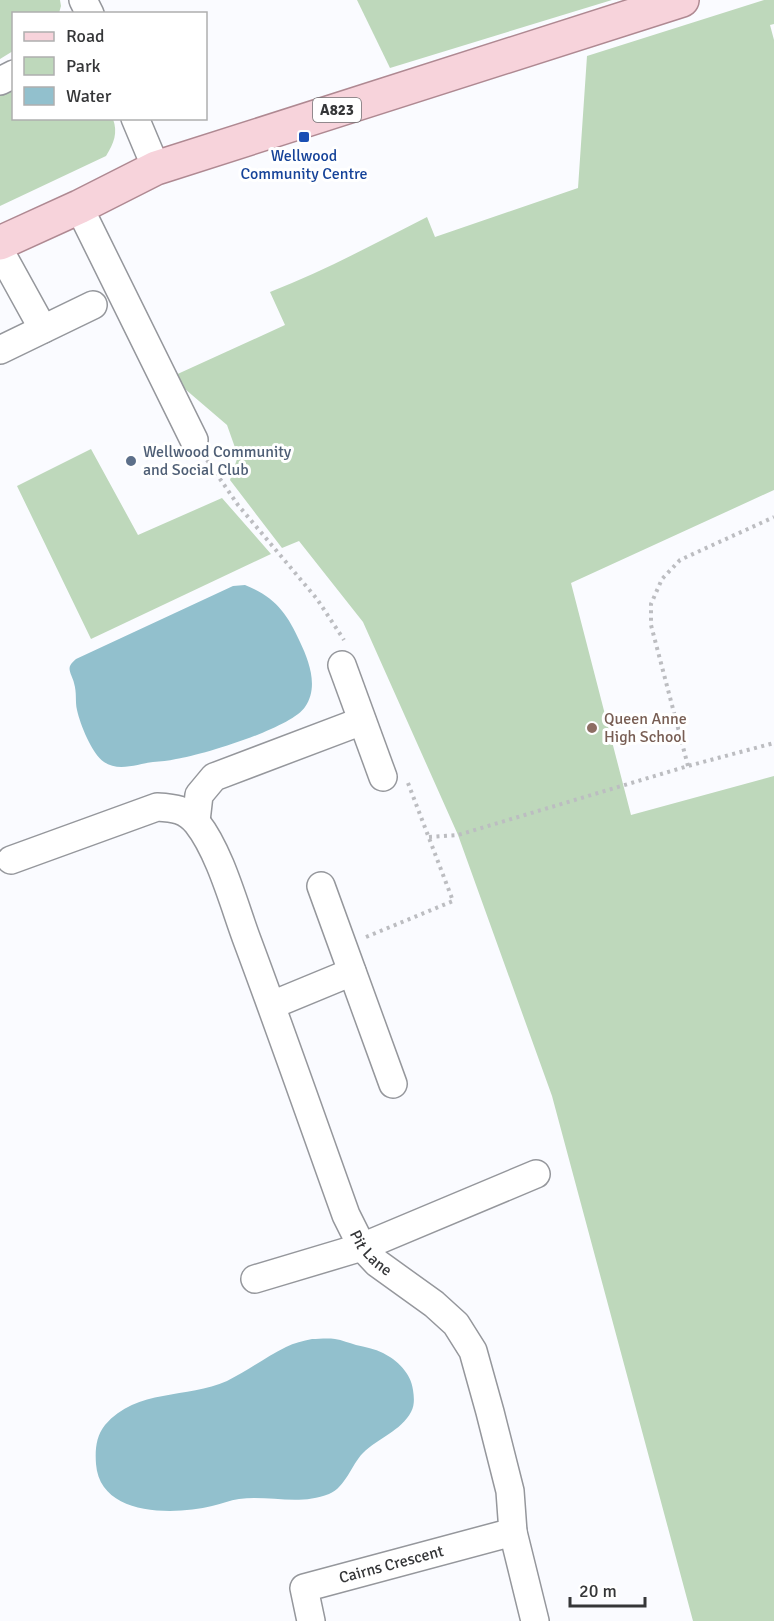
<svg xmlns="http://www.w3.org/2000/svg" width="774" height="1621" font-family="Signika,sans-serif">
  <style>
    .green { fill: #bed8bb }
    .water { fill: #92c0cd }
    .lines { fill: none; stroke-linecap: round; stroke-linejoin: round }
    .minor-casing { stroke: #95979c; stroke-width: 30 }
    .major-casing { stroke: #af8992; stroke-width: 36 }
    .path { stroke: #bcbdc1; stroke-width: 4; stroke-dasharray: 3 4.5; stroke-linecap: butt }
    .minor { stroke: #fff; stroke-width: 27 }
    .major { stroke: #f7d3db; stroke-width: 33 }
    .transit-dot { fill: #1a4fb4; stroke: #fff; stroke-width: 2 }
    .service-dot { fill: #5c6f8a; stroke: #fff; stroke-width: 2 }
    .education-dot { fill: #8d6e63; stroke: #fff; stroke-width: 2 }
    .labels { text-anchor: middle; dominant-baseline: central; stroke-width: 6; stroke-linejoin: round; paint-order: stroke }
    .shield { fill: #fff; stroke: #727274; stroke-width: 1.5 }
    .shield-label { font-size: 15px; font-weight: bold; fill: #353638 }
    .transit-label { font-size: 16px; fill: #164399; stroke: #fff }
    .service-label { font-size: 16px; fill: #4e5e75; stroke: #fff; text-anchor: start }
    .education-label { font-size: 16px; fill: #785e54; stroke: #fff; text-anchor: start }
    .street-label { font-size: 16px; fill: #353638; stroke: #fff }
  </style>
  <rect width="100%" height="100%" fill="#fafbff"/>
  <!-- green -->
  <g class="green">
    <path d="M0,0H60L61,6L59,13L14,14L13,51L0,59Z"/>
    <path d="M357,0H612L390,68Z"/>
    <path d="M764,0H774V24L770,25L774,40V490L571,583L631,815L774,776V1621H693L552,1096L458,835L363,622L299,541L282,548L230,480L238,456L227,425L171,377L285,325L270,292C324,271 376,243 427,217L435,237L578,188L587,56Z"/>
    <path d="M13,86L14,118L113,119C118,133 114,143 106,156L0,206V93Z"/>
    <path d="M91,449L138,535L222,498L271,554L91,639L17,486Z"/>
  </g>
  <!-- water -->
  <g class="water">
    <path d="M245,585C275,597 287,613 300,642C309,661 319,687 305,707C291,728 203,755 176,759C168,761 161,761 153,762C138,764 118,772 104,762C92,754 80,724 77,710C75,701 77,693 74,683C73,678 68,671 70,666C71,663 74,661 76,659L233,586Z"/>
    <path d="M312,1339C319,1339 327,1338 335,1339C342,1340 349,1343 356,1345C365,1347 375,1349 383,1353C397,1360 411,1373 413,1390C414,1397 415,1405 411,1412C401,1431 378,1438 363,1453C351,1465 346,1487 329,1494C299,1506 269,1495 239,1499C230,1500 221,1504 212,1506C175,1515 100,1517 96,1464C95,1450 96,1436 105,1425C137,1388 187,1399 227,1381C247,1371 266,1357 286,1347C294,1343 303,1341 312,1339Z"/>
  </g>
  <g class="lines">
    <defs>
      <g id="minor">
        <path d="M83,0L90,14"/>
        <path d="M0,81L14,74"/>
        <path d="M135,118L156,168"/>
        <path d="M79,207L194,440"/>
        <path d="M0,251L43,329"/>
        <path d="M0,350L93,305"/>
        <path d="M342,665L383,777"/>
        <path d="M196,821L199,795L214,777L362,721"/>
        <path id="s1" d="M11,860L157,807C174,808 186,809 197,823C220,852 234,905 247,940C281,1031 313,1123 346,1215L362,1247L377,1263L434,1304L456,1324L473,1351L490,1412L510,1491L513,1532L535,1621"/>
        <path d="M321,886L393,1084"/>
        <path d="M272,1005L352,972"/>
        <path d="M255,1279L362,1247L536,1174"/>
        <path id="s2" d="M311,1621L304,1588L513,1532"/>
      </g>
      <path id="major" d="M0,243L79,207L156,168L682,0"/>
    </defs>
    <!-- minor casing -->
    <use href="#minor" class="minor-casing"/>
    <!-- major casing -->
    <use href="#major" class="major-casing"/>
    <!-- path -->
    <g class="path">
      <path d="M207,460L238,505L317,599L344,640"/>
      <path d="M688,766L651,625V604L662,579L680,560L774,517"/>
      <path d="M429,837L458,835L688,766L774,743"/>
      <path d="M366,937L453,901L408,783"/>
    </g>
    <!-- minor -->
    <use href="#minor" class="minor"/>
    <!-- major -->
    <use href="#major" class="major"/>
  </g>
  <!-- markers -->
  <rect class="transit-dot" x="298" y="131" width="12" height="12" rx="3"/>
  <circle class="service-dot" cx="131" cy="461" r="6"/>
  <circle class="education-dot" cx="592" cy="728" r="6"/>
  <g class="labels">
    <!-- shield labels -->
    <rect class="shield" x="313" y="98" width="48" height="24" rx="4.5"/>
    <g class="shield-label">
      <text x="337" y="110">A823</text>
    </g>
    <!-- transit labels -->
    <g class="transit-label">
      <text x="304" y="156">Wellwood<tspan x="304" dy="18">Community Centre</tspan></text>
    </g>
    <!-- service labels -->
    <g class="service-label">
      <text x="143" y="452">Wellwood Community<tspan x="143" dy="18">and Social Club</tspan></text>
    </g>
    <!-- education labels -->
    <g class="education-label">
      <text x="604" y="719">Queen Anne<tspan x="604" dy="18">High School</tspan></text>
    </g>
    <!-- street labels -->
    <g class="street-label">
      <text stroke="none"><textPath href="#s1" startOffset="666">Pit Lane</textPath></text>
      <text stroke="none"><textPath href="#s2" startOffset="124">Cairns Crescent</textPath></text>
    </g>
  </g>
  <!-- legend -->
  <rect x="12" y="12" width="195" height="108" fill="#ffffff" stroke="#aeafaf" stroke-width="1.5"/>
  <rect x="24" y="32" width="30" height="9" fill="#f7d3db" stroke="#aeafaf" stroke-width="1.5"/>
  <text x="66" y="42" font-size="18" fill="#353638">Road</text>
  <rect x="24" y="57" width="30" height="18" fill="#bed8bb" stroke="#aeafaf" stroke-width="1.5"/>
  <text x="66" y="72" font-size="18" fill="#353638">Park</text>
  <rect x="24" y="87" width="30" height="18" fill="#92c0cd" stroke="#aeafaf" stroke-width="1.5"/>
  <text x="66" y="102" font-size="18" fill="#353638">Water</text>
  <!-- scale -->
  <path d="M570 1597v9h75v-9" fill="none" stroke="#353638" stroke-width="3"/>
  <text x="579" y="1597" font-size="18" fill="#353638" stroke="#ffffff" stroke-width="4.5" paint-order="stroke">20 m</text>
</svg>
